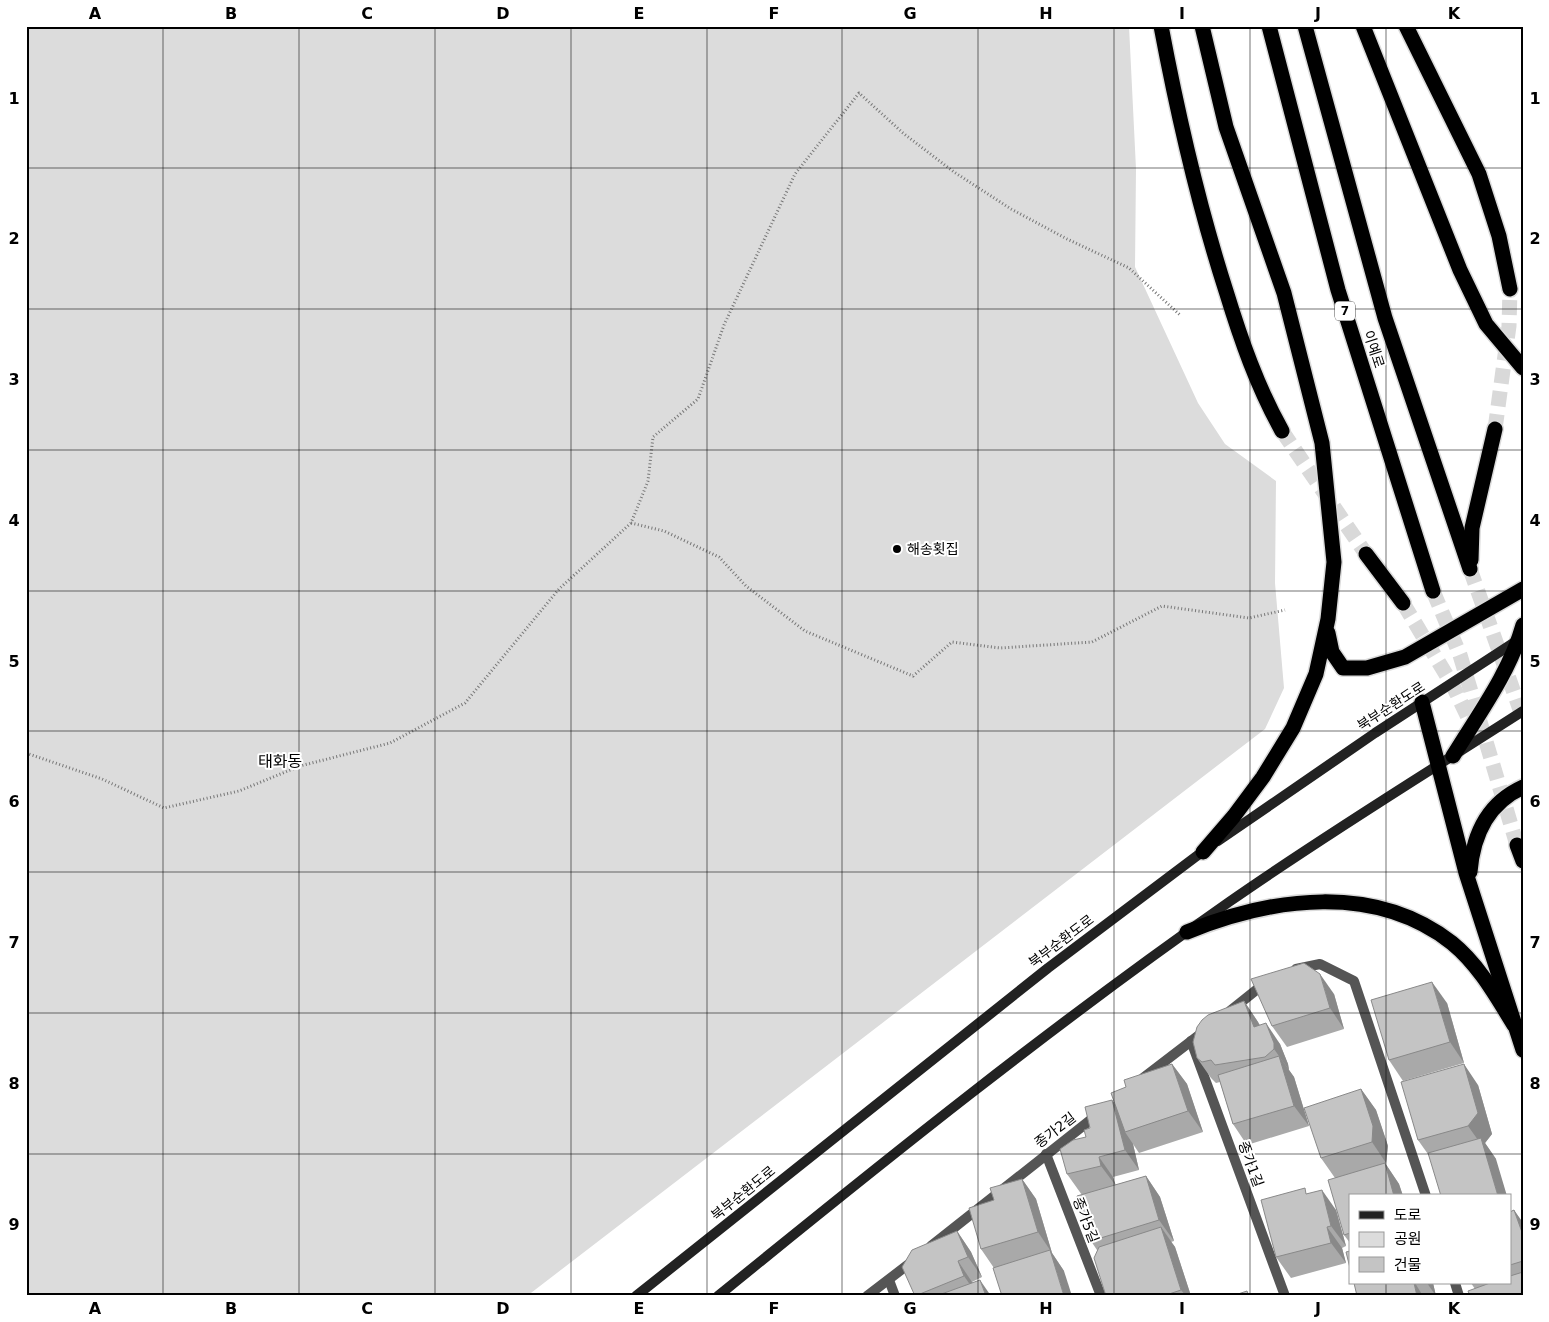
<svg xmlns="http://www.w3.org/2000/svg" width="1549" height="1322" font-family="'DejaVu Sans','Noto Sans KR',sans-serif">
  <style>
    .green { fill: #dcdcdc }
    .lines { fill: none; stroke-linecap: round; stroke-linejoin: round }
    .highway-tunnel { stroke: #d9d9d9; stroke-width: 15; stroke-dasharray: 15 8; stroke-linecap: butt }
    .highway-casing { stroke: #dbdbdb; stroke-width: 18 }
    .path { stroke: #777; stroke-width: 3; stroke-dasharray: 1 2.5; stroke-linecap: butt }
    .street { stroke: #555; stroke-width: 10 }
    .secondary { stroke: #222; stroke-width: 10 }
    .highway { stroke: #000; stroke-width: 15 }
    .wall { fill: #a9a9a9 }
    .shaded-wall { fill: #898989 }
    .building { fill: #c4c4c4; stroke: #898989 }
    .grid { fill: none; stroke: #000; stroke-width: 1; stroke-opacity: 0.55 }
    .poi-dot { fill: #000; stroke: #fff; stroke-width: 2 }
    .labels { text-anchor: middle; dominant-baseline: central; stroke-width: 4; stroke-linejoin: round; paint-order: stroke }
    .shield { fill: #fff; stroke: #4c4c4c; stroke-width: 1 }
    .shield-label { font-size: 12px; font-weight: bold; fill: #000 }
    .street-label { font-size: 14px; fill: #000; stroke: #fff }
    .poi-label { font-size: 14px; fill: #000; stroke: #fff; text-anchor: start }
    .quarter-label { font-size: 16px; fill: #000; stroke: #fff }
    .neatline { fill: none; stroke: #000; stroke-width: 2 }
    .grid-label { font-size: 16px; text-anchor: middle; font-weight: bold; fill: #000 }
  </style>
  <rect width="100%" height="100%" fill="#fff"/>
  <!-- green -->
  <path class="green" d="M26,26H1129L1136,169L1135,267L1198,403L1225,444L1276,481L1275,583L1284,688L1265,729L527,1296H26Z"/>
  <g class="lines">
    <!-- highway-tunnel -->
    <g class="highway-tunnel">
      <path d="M1495,429L1509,326L1510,289"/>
      <path d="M1282,431L1366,554"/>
      <path d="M1470,569L1523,718"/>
      <path d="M1433,591L1460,655L1517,845"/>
      <path d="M1403,603L1453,686L1475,732"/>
    </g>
    <defs>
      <g id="highway">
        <path d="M1161,26C1178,116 1198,204 1226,291C1241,340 1257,386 1282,431"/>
        <path d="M1202,26L1226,127L1284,293L1322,443L1334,562L1328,619L1316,674L1293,728L1263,777L1234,816L1203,852"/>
        <path d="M1269,26L1338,290L1433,591"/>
        <path d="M1305,26L1385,318L1470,569"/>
        <path d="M1363,26L1460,270L1486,324L1523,368"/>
        <path d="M1406,26L1479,174L1499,236L1510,289"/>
        <path d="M1366,554L1403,603"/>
        <path d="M1471,560L1472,528L1495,429"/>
        <path d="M1328,633L1332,652L1343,668H1367L1405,657L1523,589"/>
        <path d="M1422,702L1466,873L1523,1050"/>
        <path d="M1453,756C1478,715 1510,672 1523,625"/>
        <path d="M1517,845L1523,861"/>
        <path d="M1470,872C1473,834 1488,803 1523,787"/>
        <path d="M1187,932C1273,897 1375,883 1452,943C1479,965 1496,996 1514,1025"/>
      </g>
    </defs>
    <!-- highway casing -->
    <use href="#highway" class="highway-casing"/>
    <!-- path -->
    <g class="path">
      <path d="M631,523L664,531L719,557L746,586L805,631L913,676L952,642L1000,648L1092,642L1162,606L1249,618L1285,610"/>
      <path d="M26,753L102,779L164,808L239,791L300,766L390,743L465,703L559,589L631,523L648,481L653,437L698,399L724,325L795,174L859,93L903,133L954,172L1011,209L1067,239L1129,268L1180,315"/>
    </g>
    <!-- street -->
    <g class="street">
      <path d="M1296,969L1320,964L1354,981L1426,1196"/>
      <path d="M1230,1011L1265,983"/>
      <path d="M1191,1041L1285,1296"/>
      <path d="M1143,1078L1203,1032"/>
      <path d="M1046,1154L1101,1296"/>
      <path d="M931,1246L1098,1114"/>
      <path d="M889,1280L895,1296"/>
      <path d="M1455,1283L1459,1296"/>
      <path d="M867,1296L914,1260"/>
    </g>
    <!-- secondary -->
    <g class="secondary">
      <path d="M1218,841L1375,733L1518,640"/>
      <path d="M636,1296L1048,968L1206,849"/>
      <path d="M718,1296C885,1160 1053,1025 1229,902C1325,835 1425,774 1523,711"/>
    </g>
    <!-- highway -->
    <use href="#highway" class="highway"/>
  </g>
  <!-- wall -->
  <g class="wall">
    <path d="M1334,994L1344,1029L1287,1047L1272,1026Z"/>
    <path d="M1244,1001L1260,1025L1280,1044L1288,1064L1289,1070L1294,1077L1309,1126L1247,1145L1233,1124L1220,1082L1216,1083L1211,1078L1197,1058Z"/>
    <path d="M1447,1003L1464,1063L1403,1081L1389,1060Z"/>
    <path d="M1172,1064L1187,1084L1203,1132L1139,1153L1133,1144L1139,1170L1113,1177L1115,1185L1146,1176L1160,1197L1174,1241L1171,1242L1175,1247L1191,1296H1106L1097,1250L1091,1241L1082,1195L1067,1174L1090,1128L1112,1100L1115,1104L1126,1087Z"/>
    <path d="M1478,1085L1492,1134L1485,1143L1496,1159L1430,1157L1418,1140Z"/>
    <path d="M1361,1089L1376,1110L1388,1146L1386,1163L1380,1164L1385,1163L1399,1184L1403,1196H1350V1243L1344,1235L1335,1178L1321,1158Z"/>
    <path d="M1022,1179L1036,1199L1052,1253L1064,1271L994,1268L981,1249L994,1200Z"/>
    <path d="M1308,1193L1336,1210L1346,1246L1342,1248L1346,1263L1291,1278L1276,1257Z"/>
    <path d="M1510,1208L1511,1211L1514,1210L1523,1223V1296L1475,1289L1471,1283H1510Z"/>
    <path d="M957,1231L971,1252L982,1277L972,1282L973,1283L991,1296H915Z"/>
    <path d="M1354,1283H1433L1436,1296H1357Z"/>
  </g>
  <!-- shaded-wall -->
  <g class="shaded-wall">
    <path d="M1320,974L1334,994L1344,1029L1330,1008Z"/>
    <path d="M1432,982L1447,1003L1464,1063L1450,1042Z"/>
    <path d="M1244,1001L1258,1022L1269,1048L1254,1027Z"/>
    <path d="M1266,1023L1280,1044L1288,1064L1289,1070L1274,1049Z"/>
    <path d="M1279,1056L1294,1077L1309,1126L1294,1106Z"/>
    <path d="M1172,1064L1187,1084L1203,1132L1188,1111Z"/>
    <path d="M1464,1064L1478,1085L1492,1134L1485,1143L1496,1159L1507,1196H1498L1483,1147L1468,1126Z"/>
    <path d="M1361,1089L1376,1110L1388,1146L1386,1163L1372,1142Z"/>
    <path d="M1112,1100L1127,1121L1125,1132L1133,1144L1139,1170L1125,1150Z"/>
    <path d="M1099,1157L1113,1177L1116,1186L1101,1166Z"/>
    <path d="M1385,1163L1399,1184L1403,1196H1394Z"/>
    <path d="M1146,1176L1160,1197L1174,1241L1159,1220Z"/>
    <path d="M1022,1179L1036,1199L1052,1253L1038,1232Z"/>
    <path d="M1322,1190L1336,1210L1346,1246L1331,1226Z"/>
    <path d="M1514,1210L1523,1223V1235Z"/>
    <path d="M1161,1227L1175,1247L1191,1296H1186L1181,1290Z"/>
    <path d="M1327,1227L1342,1248L1346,1263L1331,1243Z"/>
    <path d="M957,1231L971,1252L982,1277L968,1257Z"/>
    <path d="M1050,1250L1064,1271L1072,1296H1064Z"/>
    <path d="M958,1261L972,1282L978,1296L964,1276Z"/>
    <path d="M980,1280L991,1296H986Z"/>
    <path d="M1414,1283H1415L1423,1296H1417Z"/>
    <path d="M1427,1283H1433L1436,1296Z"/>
  </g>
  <!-- building -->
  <g class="building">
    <path d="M1304,963L1320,974L1330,1008L1272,1026L1251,979Z"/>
    <path d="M1432,982L1450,1042L1389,1060L1371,1000Z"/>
    <path d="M1244,1001L1254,1027L1266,1023L1274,1043V1049L1265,1057L1215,1065L1211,1060L1202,1062L1197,1058L1193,1042L1197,1027L1202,1020L1208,1015Z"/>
    <path d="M1279,1056L1294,1106L1233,1124L1218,1075Z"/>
    <path d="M1172,1064L1188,1111L1125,1132L1111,1093L1126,1087L1124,1080Z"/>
    <path d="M1464,1064L1478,1113L1468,1126L1418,1140L1401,1082Z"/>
    <path d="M1361,1089L1373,1126L1372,1142L1321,1158L1304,1108Z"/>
    <path d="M1112,1100L1125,1150L1099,1157L1101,1166L1067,1174L1060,1149L1073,1140L1086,1137L1084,1130L1090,1128L1085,1107Z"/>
    <path d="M1481,1138L1498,1196H1441L1428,1153Z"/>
    <path d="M1385,1163L1394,1196H1350V1233L1344,1235L1328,1180Z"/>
    <path d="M1146,1176L1159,1220L1091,1241L1077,1196Z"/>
    <path d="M1022,1179L1038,1232L981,1249L969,1208L994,1200L990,1188Z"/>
    <path d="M1305,1188L1306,1194L1322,1190L1331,1226L1327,1227L1331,1243L1276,1257L1261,1200Z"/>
    <path d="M1514,1210L1523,1235V1261L1510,1265V1212Z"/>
    <path d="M1161,1227L1181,1290L1163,1296H1106L1094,1258L1099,1247Z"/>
    <path d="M957,1231L968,1257L958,1261L964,1276L915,1296L902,1267L912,1250Z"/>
    <path d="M1050,1250L1064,1296H1002L993,1268Z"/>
    <path d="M1350,1251V1268L1346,1252Z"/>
    <path d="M1523,1272V1296H1470L1468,1291L1490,1283H1510V1276Z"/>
    <path d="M980,1280L986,1296H936Z"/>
    <path d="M1354,1283H1414L1417,1296H1357Z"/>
    <path d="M1247,1291L1249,1296H1232Z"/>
  </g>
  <!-- grid -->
  <path class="grid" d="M163,26V1296M299,26V1296M435,26V1296M571,26V1296M707,26V1296M842,26V1296M978,26V1296M1114,26V1296M1250,26V1296M1386,26V1196M26,168H1523M26,309H1523M26,450H1523M26,591H1523M26,731H1523M26,872H1523M26,1013H1523M26,1154H1523M1386,1283V1296"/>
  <!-- markers -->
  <circle class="poi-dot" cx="897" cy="549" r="5"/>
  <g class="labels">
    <!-- shield labels -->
    <rect class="shield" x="1335" y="301.5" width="20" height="19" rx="4"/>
    <g class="shield-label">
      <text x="1345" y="311">7</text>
    </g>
    <!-- street labels -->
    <g class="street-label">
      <text transform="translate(1374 349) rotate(72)">이예로</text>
      <text transform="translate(1391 706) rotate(-33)">북부순환도로</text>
      <text transform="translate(1061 941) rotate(-37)">북부순환도로</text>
      <text transform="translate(1055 1130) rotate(-38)">종가2길</text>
      <text transform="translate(1251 1164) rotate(70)">종가1길</text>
      <text transform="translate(743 1193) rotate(-39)">북부순환도로</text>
      <text transform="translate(1086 1220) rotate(69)">종가5길</text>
    </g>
    <!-- poi labels -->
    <g class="poi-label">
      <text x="907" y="549">해송횟집</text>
    </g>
    <!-- quarter labels -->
    <g class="quarter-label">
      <text x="280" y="761">태화동</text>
    </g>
  </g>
  <!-- border -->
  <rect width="1549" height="1322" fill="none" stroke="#ffffff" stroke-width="55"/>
  <!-- legend -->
  <rect x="1349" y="1194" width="162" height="90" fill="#ffffff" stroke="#999999"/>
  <rect x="1359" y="1211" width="25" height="8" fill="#222222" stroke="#999999"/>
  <text x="1394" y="1220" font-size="15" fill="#000000">도로</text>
  <rect x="1359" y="1232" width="25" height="15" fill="#dcdcdc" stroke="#999999"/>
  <text x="1394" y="1244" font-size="15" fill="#000000">공원</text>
  <rect x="1359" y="1257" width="25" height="15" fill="#c4c4c4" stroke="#999999"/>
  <text x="1394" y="1270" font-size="15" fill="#000000">건물</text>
  <rect x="28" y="28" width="1494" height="1266" class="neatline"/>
  <g class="grid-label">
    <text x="95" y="19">A</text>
    <text x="231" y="19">B</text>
    <text x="367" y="19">C</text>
    <text x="503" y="19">D</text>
    <text x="639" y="19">E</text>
    <text x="774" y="19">F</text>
    <text x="910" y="19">G</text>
    <text x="1046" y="19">H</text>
    <text x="1182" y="19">I</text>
    <text x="1318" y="19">J</text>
    <text x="1454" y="19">K</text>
    <text x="14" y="104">1</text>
    <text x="1535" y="104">1</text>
    <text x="14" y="244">2</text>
    <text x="1535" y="244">2</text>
    <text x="14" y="385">3</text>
    <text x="1535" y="385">3</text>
    <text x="14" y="526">4</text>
    <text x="1535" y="526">4</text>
    <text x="14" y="667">5</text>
    <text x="1535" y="667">5</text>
    <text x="14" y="807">6</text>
    <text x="1535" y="807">6</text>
    <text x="14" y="948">7</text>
    <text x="1535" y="948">7</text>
    <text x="14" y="1089">8</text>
    <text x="1535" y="1089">8</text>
    <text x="14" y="1230">9</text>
    <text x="1535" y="1230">9</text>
    <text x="95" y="1314">A</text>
    <text x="231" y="1314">B</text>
    <text x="367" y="1314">C</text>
    <text x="503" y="1314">D</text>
    <text x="639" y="1314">E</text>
    <text x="774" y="1314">F</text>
    <text x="910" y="1314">G</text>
    <text x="1046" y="1314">H</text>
    <text x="1182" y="1314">I</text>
    <text x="1318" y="1314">J</text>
    <text x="1454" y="1314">K</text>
  </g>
</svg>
